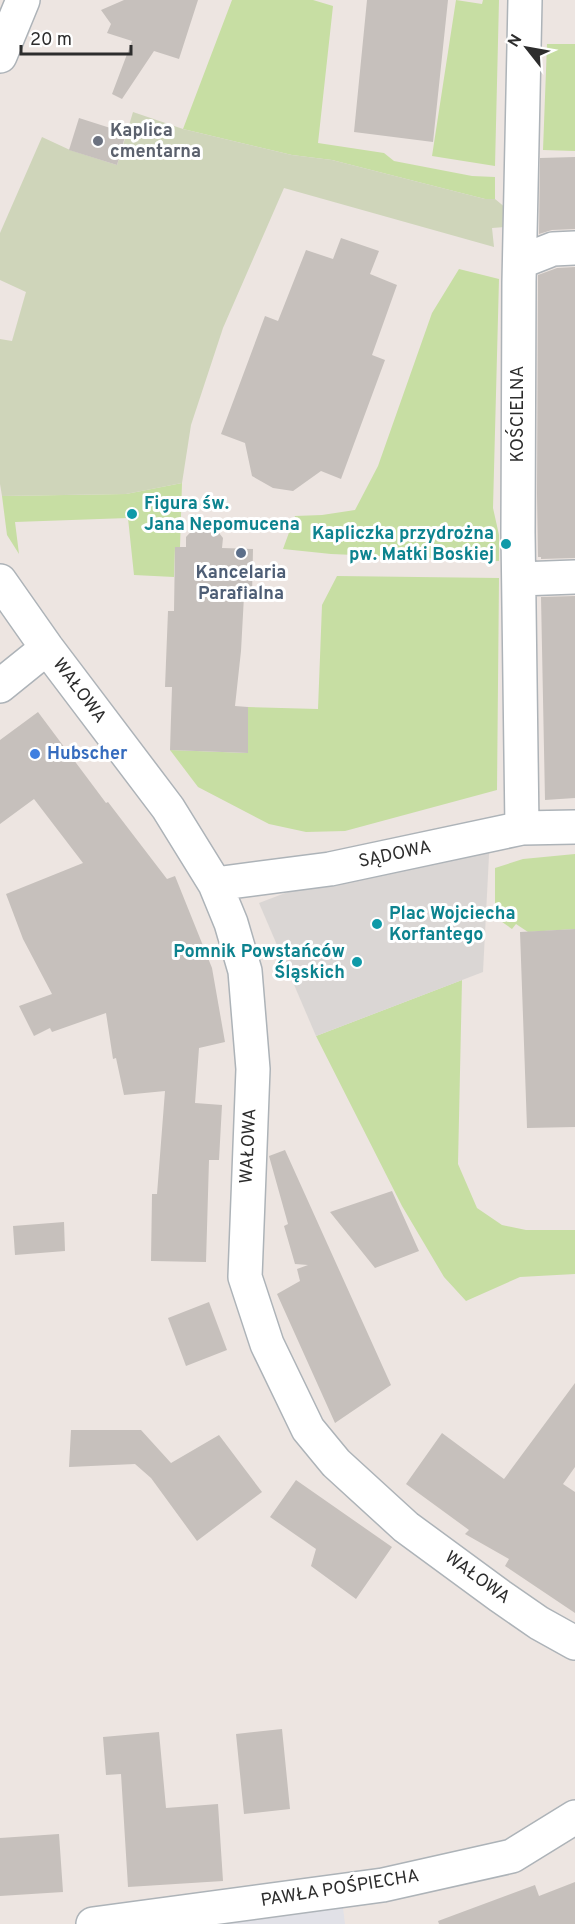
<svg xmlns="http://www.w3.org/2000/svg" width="575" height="1924" viewBox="0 0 575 1924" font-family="Overpass,sans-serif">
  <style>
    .industrial { fill: #e1e1e7 }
    .green { fill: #c7dea3 }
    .cemetery { fill: #cfd5ba }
    .plaza { fill: #dad6d4 }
    .building { fill: #c6c0bc }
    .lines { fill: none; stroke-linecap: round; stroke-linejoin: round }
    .minor-casing { stroke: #adb3b8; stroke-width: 36 }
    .minor { stroke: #fff; stroke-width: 33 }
    .worship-dot { fill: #6b7280; stroke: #fff; stroke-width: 2 }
    .culture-dot { fill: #0f9aa8; stroke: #fff; stroke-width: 2 }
    .service-dot { fill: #5c6f8a; stroke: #fff; stroke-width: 2 }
    .shop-dot { fill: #3f7fe0; stroke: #fff; stroke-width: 2 }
    .labels { text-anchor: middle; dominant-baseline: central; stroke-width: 6; stroke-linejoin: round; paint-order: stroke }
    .worship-label { font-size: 18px; font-weight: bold; fill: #5b616d; stroke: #fff; text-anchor: start }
    .street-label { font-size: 18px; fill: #2d2d2d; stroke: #fff }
    .culture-label { font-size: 18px; font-weight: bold; fill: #0d838f; stroke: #fff; text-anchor: start }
    .service-label { font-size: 18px; font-weight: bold; fill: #4e5e75; stroke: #fff }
    .shop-label { font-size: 18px; font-weight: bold; fill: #366cbe; stroke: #fff; text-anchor: start }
  </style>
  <rect width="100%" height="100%" fill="#ede5e1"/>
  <!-- industrial -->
  <path class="industrial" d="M343 1908 345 1924H202Z"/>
  <!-- green -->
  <path class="green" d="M232 0H313L333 6 318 143 384 153 394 161 472 176 495 177V199H485L332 160 292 155 183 129Z
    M456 0 482 4 483 0H499L495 166 432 156Z
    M547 44H575V151L543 150Z
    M459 269 499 279 493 508 499 535V561L331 554 283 549 295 516 322 515 355 510 378 466 432 313Z
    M182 483 180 547H175L174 577 134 575 128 518 15 522 19 554 7 535 2 496 126 494Z
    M337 576 499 578 497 790 345 831 306 832 269 824 198 787 170 750 247 753 248 707 318 709 322 605Z
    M575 854V929L528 932 516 924 512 929 495 917V868L523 859Z
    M462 980 458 1164 477 1208 502 1225 526 1230H575V1274L520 1277 466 1301 444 1277 402 1206 316 1036Z"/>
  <!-- cemetery -->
  <path class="cemetery" d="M133 112 183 129 292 155 332 160 485 199H495L506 208 505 227 492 228 494 247 284 188 223 328 191 425 182 483 126 494 2 496 0 484V339L12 341 26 292 0 280V233L42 137 70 150 117 165Z"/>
  <!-- plaza -->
  <path class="plaza" d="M490 836 483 972 316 1036 259 903 327 877Z"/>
  <!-- building -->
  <path class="building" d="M124 0H198L179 59 154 51 122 99 112 94 132 41 107 33 111 24 101 10Z
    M367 0H448L433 142 354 132Z
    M79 118 126 133 117 165 69 150Z
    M575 157V229L552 230 539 234 540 158Z
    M341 238 379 251 370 274 397 285 372 355 385 360 341 479 321 471 293 491 273 488 252 476 245 443 221 434 265 316 278 321 306 250 333 259Z
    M575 267V558L541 559V557H538L537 494 538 275 557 268Z
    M198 524H212L223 538 222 548 253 549 252 596H244L241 651 235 706 248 707V753L170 750 172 687H165L168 611H174L175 547H186V537Z
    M575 596V798L545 800 541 597Z
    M38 712 106 803 108 802 167 879 175 876 212 968 225 1042 199 1048 195 1103 222 1105 219 1160H209L206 1262 151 1261 152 1194H157L165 1091 124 1095 116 1058 113 1059 106 1013 52 1032 50 1028 34 1036 19 1006 52 994 23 939 6 894 83 863 34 799 0 824V740Z
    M575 929V1127L527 1128 520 932Z
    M285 1150 391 1385 335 1423 277 1294 300 1281 297 1269 308 1265 295 1264 284 1226 288 1224 269 1156Z
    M392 1191 419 1251 375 1268 330 1212Z
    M64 1222 65 1251 15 1255 13 1226Z
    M209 1302 227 1350 186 1366 168 1318Z
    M575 1383V1467L563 1484 575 1492V1613L505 1566 509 1559 465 1534 469 1530 406 1484 442 1433 504 1479Z
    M71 1430H141L171 1463 219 1435 262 1492 197 1541 151 1478 135 1464 69 1467Z
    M296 1480 392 1547 356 1599 311 1566 316 1549 270 1517Z
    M282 1729 290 1809 244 1814 236 1734Z
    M159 1732 166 1808 218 1804 223 1881 128 1887 121 1774 106 1775 103 1737Z
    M59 1834 63 1892 0 1896V1838Z
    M575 1882V1924H439L438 1921 535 1885 539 1896Z"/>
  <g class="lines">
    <defs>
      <path id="minor" d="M0 56 23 0
        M520 262 553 249 575 248
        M519 579 575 577
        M0 581 47 648 168 808 215 884 231 923 245 971 253 1069 245 1277 267 1344 308 1429 336 1463 406 1527 500 1596 539 1623 575 1643
        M0 686 47 648
        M522 828 518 533 519 282 525 0
        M215 884 330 869 522 828 575 827
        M93 1924 383 1885 512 1856 575 1817"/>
    </defs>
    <!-- minor casing -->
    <use href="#minor" class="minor-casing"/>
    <!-- minor -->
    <use href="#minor" class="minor"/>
  </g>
  <!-- markers -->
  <circle class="worship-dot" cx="98" cy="141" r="6"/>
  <g class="culture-dot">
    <circle cx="132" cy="514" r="6"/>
    <circle cx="506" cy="544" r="6"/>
    <circle cx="377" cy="924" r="6"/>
    <circle cx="357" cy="962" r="6"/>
  </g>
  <circle class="service-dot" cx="241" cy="553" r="6"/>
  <circle class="shop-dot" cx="35" cy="754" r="6"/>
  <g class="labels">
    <!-- worship labels -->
    <g class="worship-label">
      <text x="110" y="131">Kaplica<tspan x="110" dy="21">cmentarna</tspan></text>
    </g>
    <!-- street labels -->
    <g class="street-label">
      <text transform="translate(518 414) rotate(-90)">KOŚCIELNA</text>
      <text transform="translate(79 691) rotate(53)">WAŁOWA</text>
      <text transform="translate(395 855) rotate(-12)">SĄDOWA</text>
      <text transform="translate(249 1146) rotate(-87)">WAŁOWA</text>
      <text transform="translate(477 1578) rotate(36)">WAŁOWA</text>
      <text transform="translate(340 1889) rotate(-9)">PAWŁA POŚPIECHA</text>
    </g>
    <!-- culture labels -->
    <g class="culture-label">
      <text x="144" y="504">Figura św.<tspan x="144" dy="21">Jana Nepomucena</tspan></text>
      <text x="494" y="534" text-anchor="end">Kapliczka przydrożna<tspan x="494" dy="21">pw. Matki Boskiej</tspan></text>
      <text x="389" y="914">Plac Wojciecha<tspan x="389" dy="21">Korfantego</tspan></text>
      <text x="345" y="952" text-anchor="end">Pomnik Powstańców<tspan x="345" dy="21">Śląskich</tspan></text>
    </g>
    <!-- service labels -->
    <g class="service-label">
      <text x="241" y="573">Kancelaria<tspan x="241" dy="21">Parafialna</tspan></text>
    </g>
    <!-- shop labels -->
    <g class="shop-label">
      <text x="47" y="754">Hubscher</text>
    </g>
  </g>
  <!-- north arrow -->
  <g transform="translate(527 48) rotate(301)" stroke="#ffffff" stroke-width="4.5" paint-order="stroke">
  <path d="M0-4.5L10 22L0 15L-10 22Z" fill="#2d2d2d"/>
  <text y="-9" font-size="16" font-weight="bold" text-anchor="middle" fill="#2d2d2d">N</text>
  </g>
  <!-- scale -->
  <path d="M21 45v9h110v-9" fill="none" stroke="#2d2d2d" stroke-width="3"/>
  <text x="30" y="45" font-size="18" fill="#2d2d2d" stroke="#ffffff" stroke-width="4.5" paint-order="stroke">20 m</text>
</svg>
